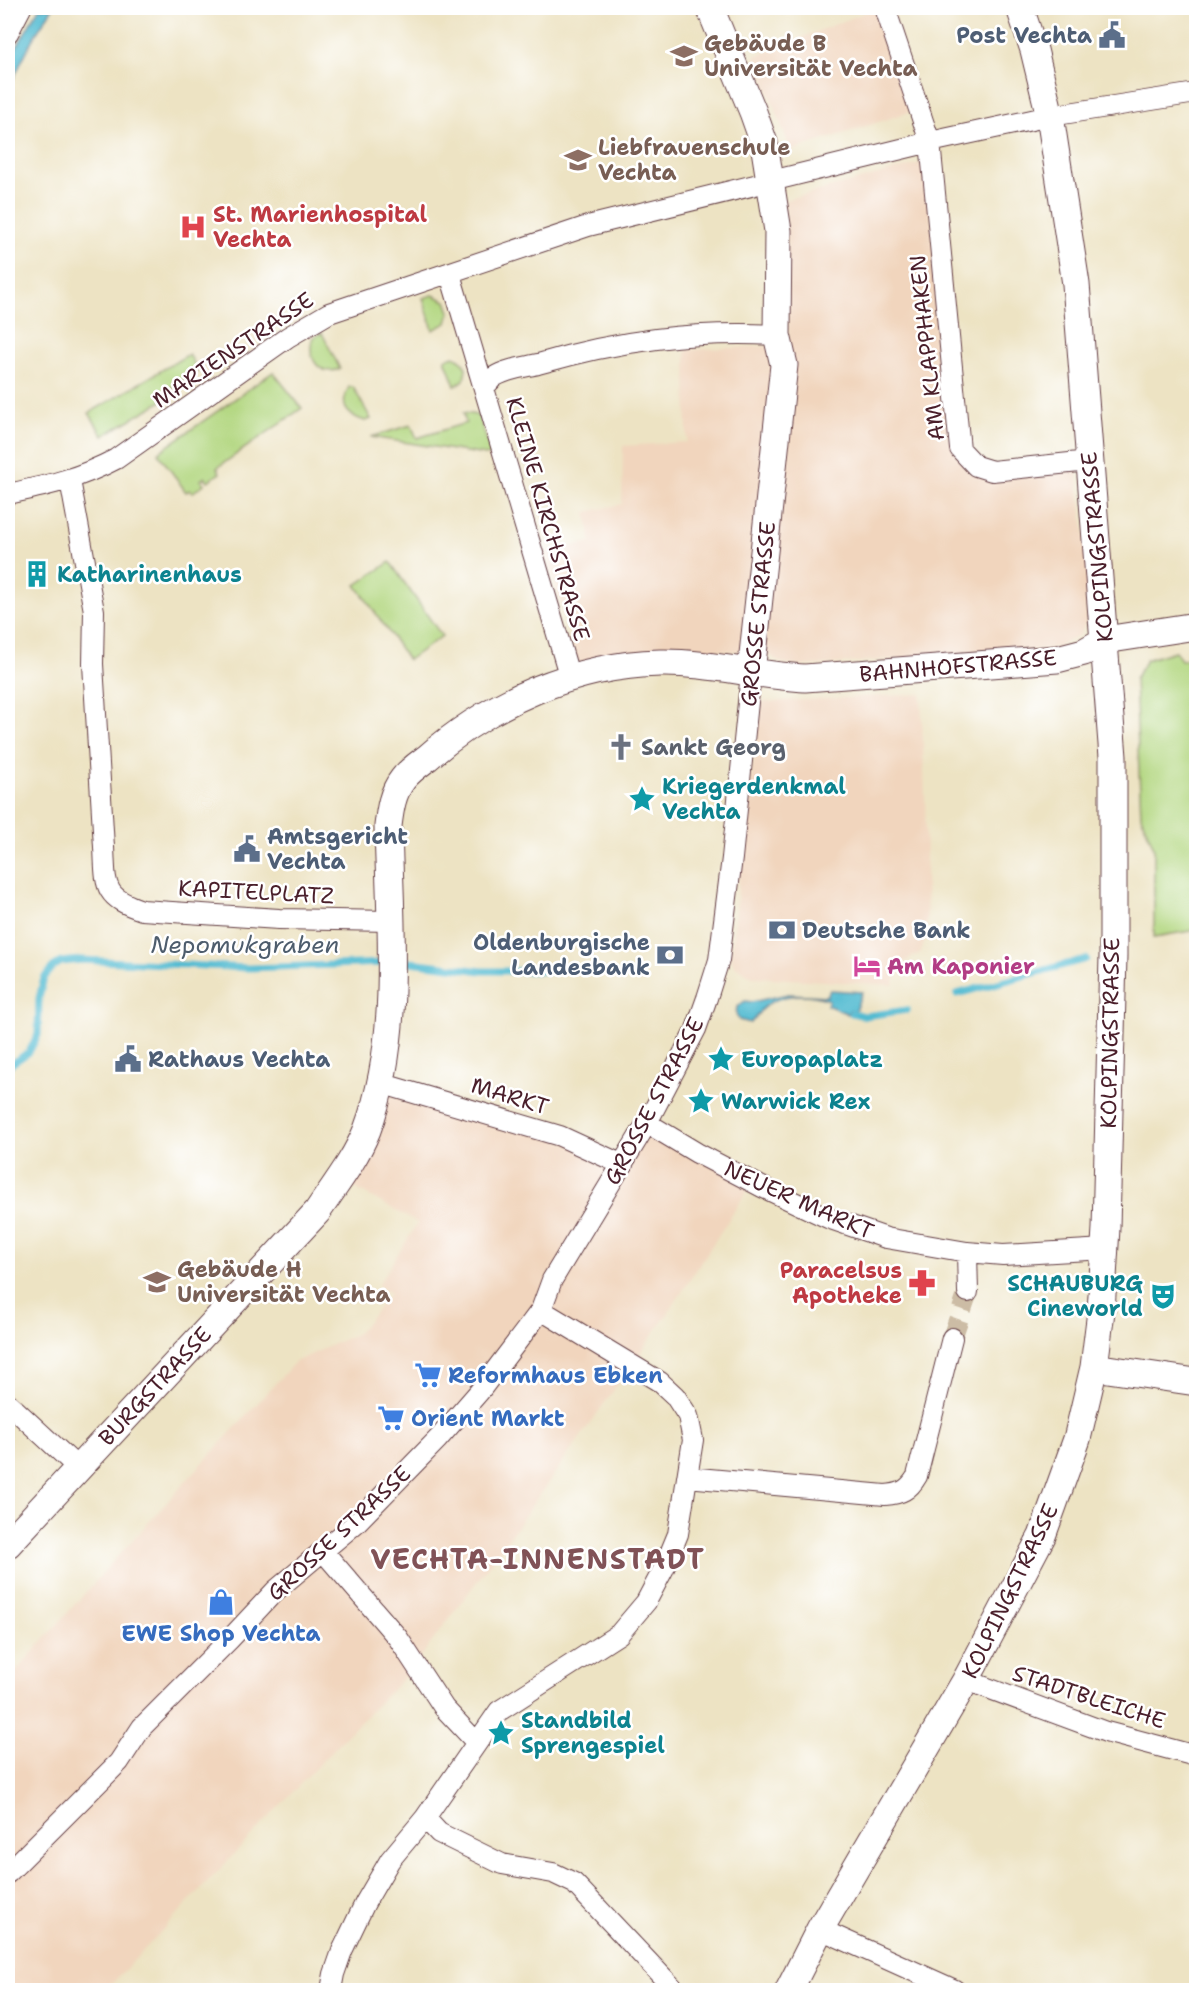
<svg xmlns="http://www.w3.org/2000/svg" width="1204" height="1998" viewBox="0 0 1204 1998" font-family="'Shantell Sans',sans-serif">
  <style>
    .built { fill: #f1d5bd }
    .green { fill: #b3d781; stroke: #7e7b56; stroke-width: 1.5 }
    .water { fill: #53bbd1; stroke: #4e6d7e; stroke-width: 1.5 }
    .lines { fill: none; stroke-linecap: round; stroke-linejoin: round }
    .stream { stroke: #53bbd1; stroke-width: 7 }
    .street-tunnel { stroke: #ccbca5; stroke-width: 20; stroke-dasharray: 20 10; stroke-linecap: butt }
    .street-casing { stroke: #623c42; stroke-width: 22 }
    .secondary-casing { stroke: #623c42; stroke-width: 29 }
    .street { stroke: #fff; stroke-width: 20 }
    .secondary { stroke: #fff; stroke-width: 27 }
    .labels { text-anchor: middle; dominant-baseline: central; stroke-width: 5; stroke-linejoin: round; paint-order: stroke }
    .service-label { font-size: 22px; font-weight: bold; fill: #4e5e75; stroke: #fff; text-anchor: start }
    .education-label { font-size: 22px; font-weight: bold; fill: #785e54; stroke: #fff; text-anchor: start }
    .health-label { font-size: 22px; font-weight: bold; fill: #be3a42; stroke: #fff; text-anchor: start }
    .street-label { font-size: 22px; fill: #4a1f2b; stroke: #fff }
    .culture-label { font-size: 22px; font-weight: bold; fill: #0d838f; stroke: #fff; text-anchor: start }
    .worship-label { font-size: 22px; font-weight: bold; fill: #5b616d; stroke: #fff; text-anchor: start }
    .hotel-label { font-size: 22px; font-weight: bold; fill: #b23c85; stroke: #fff; text-anchor: start }
    .shop-label { font-size: 22px; font-weight: bold; fill: #366cbe; stroke: #fff; text-anchor: start }
    .water-label { font-size: 24px; font-style: italic; fill: #4e5d6d; stroke: #fff }
    .district-label { font-size: 28px; font-weight: bold; letter-spacing: 1.5px; fill: #815257; stroke: #fff }
  </style>
  <rect width="100%" height="100%" fill="#fff"/>
  <filter id="ink" filterUnits="userSpaceOnUse"><feTurbulence type="fractalNoise" baseFrequency=".0167" numOctaves="2"/><feDisplacementMap in="SourceGraphic" scale="12" xChannelSelector="R" yChannelSelector="G"/><feConvolveMatrix kernelMatrix="1 2 1 2 8 2 1 2 1" color-interpolation-filters="sRGB"/></filter>
  <filter id="wash" filterUnits="userSpaceOnUse"><feTurbulence type="fractalNoise" baseFrequency=".008" numOctaves="4" result="noise"/><feDisplacementMap in="SourceGraphic" scale="24" xChannelSelector="R" yChannelSelector="G"/><feGaussianBlur stdDeviation="1.35" result="paint"/><feColorMatrix in="noise" values="0 0 0 0 0 0 0 0 0 0 0 0 0 0 0 0 0 1.4 0 .05"/><feComposite in="paint" operator="in"/></filter>
  <g filter="url(#wash)">
    <rect width="100%" height="100%" fill="#ede3c3"/>
    <!-- built -->
    <path class="built" d="M877 8 912 111 791 151 755 56Z
      M925 162 955 451 980 475 1077 470 1089 574 1086 622 1080 635 1054 648 805 666 781 663 766 653 677 648 615 655 578 664 546 552 591 542 586 512 622 504 623 446 687 442 686 350 789 345 785 200Z
      M921 694 925 797 927 936 920 953 899 965 893 985 755 977 746 973 734 965 731 959 741 860 761 702Z
      M391 1091 557 1139 625 1168 648 1134 751 1185 667 1315 506 1542 411 1670 321 1762 106 1990H8V1680L118 1556 295 1362 358 1333 390 1294 378 1285 418 1223 348 1184Z"/>
    <!-- green -->
    <path class="green" d="M433 295 446 301 450 312 447 323 433 330 423 298Z
      M322 333 340 369C317 377 306 355 313 337Z
      M189 354 198 371 170 388 174 394 103 436 89 413Z
      M454 356 461 360 466 368 464 380 455 386 445 359Z
      M273 372 302 408 217 468 220 473 208 481 205 477 201 480 204 484 192 493 190 490 186 492 158 453Z
      M349 387H353L371 419 365 421C346 415 339 406 349 387Z
      M463 413 477 415 480 420 492 456 371 437 411 425 417 438 466 423Z
      M390 562 442 636 408 660 356 585Z
      M1175 651 1181 660 1195 658 1196 651V930L1154 937V848L1141 816 1135 679 1146 660Z"/>
    <!-- water -->
    <path class="water" d="M39 8H53L32 40 8 90V62Z
      M830 990 862 992 855 1011 850 1010 848 1014 827 1005 829 1000C808 992 780 993 763 1008 758 1012 756 1019 750 1023L739 1020 736 1014 737 1007 745 1001 752 1002 788 994 827 996Z"/>
    <g class="lines">
      <!-- stream -->
      <path class="stream" d="M396 963 411 962 482 971H554
        M957 994 1086 959
        M852 1013 865 1016 907 1010
        M8 1066 29 1052 38 1035 39 998 44 978 53 967 61 962 81 960 249 968 385 963"/>
    </g>
  </g>
  <g filter="url(#ink)">
    <g class="lines">
      <!-- street-tunnel -->
      <path class="street-tunnel" d="M952 1338 968 1292"/>
      <defs>
        <path id="street" d="M885 8 930 142 960 449 976 466 992 471 1089 461
          M8 33 21 8
          M450 274 570 678
          M485 386C488 384 491 379 494 377 506 369 525 367 538 364 620 340 692 331 777 335
          M70 480 94 611 93 664 104 847C106 885 102 897 142 910L279 919 390 921
          M8 494C49 485 78 479 116 459L288 337 329 313 588 226 930 142 1050 116 1196 93
          M380 1083 560 1136 623 1165
          M647 1123 697 1153 762 1187 828 1218 886 1238 967 1252 1003 1255 1105 1249
          M967 1252 968 1292
          M8 1403 78 1468
          M687 1477 885 1495C901 1494 909 1490 917 1476L952 1338
          M323 1551 398 1638 444 1708 476 1742
          M966 1680 1106 1732 1196 1756
          M425 1818 439 1833 502 1864 553 1873 574 1883 675 1990
          M8 1873 119 1762 142 1727 230 1639 275 1591 356 1523 438 1439 479 1392 541 1310 552 1280 647 1123 696 1029 707 998 719 960 732 858 751 673
          M820 1929 955 1990
          M331 1990 334 1974 342 1951 365 1903 390 1860 425 1818 499 1711 619 1634 646 1602 664 1568 678 1534 693 1440 688 1416 675 1396 660 1382 541 1310"/>
        <path id="secondary" d="M710 8 753 112 764 143 778 231 777 335 784 365 751 673
          M1094 1367 1196 1382
          M8 1544 317 1212C335 1185 355 1160 367 1130 402 1037 390 923 388 826 390 810 392 793 403 779 409 771 419 764 427 758 490 702 575 665 660 663 708 662 757 676 805 678L1057 659 1084 652 1105 640 1196 626
          M789 1990 820 1929 966 1680 1042 1536 1077 1439 1094 1367 1101 1311 1106 1228 1113 956V757L1076 284 1050 116 1034 50 1020 8"/>
      </defs>
      <!-- street casing -->
      <use href="#street" class="street-casing"/>
      <!-- secondary casing -->
      <use href="#secondary" class="secondary-casing"/>
      <!-- street -->
      <use href="#street" class="street"/>
      <!-- secondary -->
      <use href="#secondary" class="secondary"/>
    </g>
  </g>
  <!-- icons -->
  <defs>
    <symbol id="civic-bare" viewBox="-9 -9 18 18"><path d="M-.6-6.5H3V-4.5H.6V-3L4-1V1h2V6H-6V1h2V-1L-.6-3ZM-1.2 2.5V6h2.4V2.5Z" fill="#5c6f8a" stroke="#fff" stroke-width="2.5" paint-order="stroke"/></symbol>
    <symbol id="university-bare" viewBox="-9 -9 18 18"><path d="M0-5L7-2L0 1L-7-2ZM-4 1L0 2.5L4 1V4Q0 6-4 4Z" fill="#8d6e63" stroke="#fff" stroke-width="2.5" paint-order="stroke"/></symbol>
    <symbol id="school-bare" viewBox="-9 -9 18 18"><path d="M0-5L7-2L0 1L-7-2ZM-4 1L0 2.5L4 1V4Q0 6-4 4Z" fill="#8d6e63" stroke="#fff" stroke-width="2.5" paint-order="stroke"/></symbol>
    <symbol id="hospital-bare" viewBox="-9 -9 18 18"><path d="M-5-5h3v3.5h4V-5h3V5h-3V1.5h-4V5h-3Z" fill="#e0444e" stroke="#fff" stroke-width="2.5" paint-order="stroke"/></symbol>
    <symbol id="building-bare" viewBox="-9 -9 18 18"><path d="M-4-6H4V6H1V3H-1V6H-4ZM-2.5-4.3h1.7v1.8h-1.7ZM.8-4.3h1.7v1.8H.8ZM-2.5-1h1.7V.8h-1.7ZM.8-1h1.7V.8H.8Z" fill="#0f9aa8" stroke="#fff" stroke-width="2.5" paint-order="stroke"/></symbol>
    <symbol id="church-bare" viewBox="-9 -9 18 18"><path d="M-1.2-6h2.4v3.5h3.3v2.4h-3.3V6h-2.4V-.1h-3.3v-2.4h3.3Z" fill="#6b7280" stroke="#fff" stroke-width="2.5" paint-order="stroke"/></symbol>
    <symbol id="sight-bare" viewBox="-9 -9 18 18"><path d="M0-6L1.8-2.2L6-1.7L2.9 1.2L3.7 5.4L0 3.3L-3.7 5.4L-2.9 1.2L-6-1.7L-1.8-2.2Z" fill="#0f9aa8" stroke="#fff" stroke-width="2.5" paint-order="stroke"/></symbol>
    <symbol id="bank-bare" viewBox="-9 -9 18 18"><path d="M-6-4H6V4H-6ZM0-2.3a2.3 2.3 0 1 0 0 4.6a2.3 2.3 0 1 0 0-4.6Z" fill="#5c6f8a" stroke="#fff" stroke-width="2.5" paint-order="stroke"/></symbol>
    <symbol id="hotel-bare" viewBox="-9 -9 18 18"><path d="M-6-4.5h1.5V1H6V5H4.5V3h-9V5H-6ZM-4 0a1.8 1.8 0 1 1 3.6 0ZM.5 0V-2.5h3Q6-2.5 6 0Z" fill="#d1479c" stroke="#fff" stroke-width="2.5" paint-order="stroke"/></symbol>
    <symbol id="pharmacy-bare" viewBox="-9 -9 18 18"><path d="M-2-6h4v4h4v4h-4v4h-4v-4h-4v-4h4Z" fill="#e0444e" stroke="#fff" stroke-width="2.5" paint-order="stroke"/></symbol>
    <symbol id="theatre-bare" viewBox="-9 -9 18 18"><path d="M-5-5.5Q0-4 5-5.5V0Q5 5 0 6Q-5 5-5 0ZM-3.3-2.5H-1v1.5H-3.3ZM1-2.5H3.3v1.5H1ZM-2.8 1Q0 5.5 2.8 1Z" fill="#0f9aa8" stroke="#fff" stroke-width="2.5" paint-order="stroke"/></symbol>
    <symbol id="supermarket-bare" viewBox="-9 -9 18 18"><path d="M-6-5.5h2.5l.6 2H6L4.5 2H-2.5L-4.4-4H-6ZM-1.5 3.2a1.3 1.3 0 1 0 .1 0ZM3 3.2a1.3 1.3 0 1 0 .1 0Z" fill="#3f7fe0" stroke="#fff" stroke-width="2.5" paint-order="stroke"/></symbol>
    <symbol id="shop-bare" viewBox="-9 -9 18 18"><path d="M-5-2.5h2.3a2.7 3.5 0 0 1 5.4 0H5L5.5 6h-11ZM-1.5-2.5h3a1.5 2.3 0 0 0-3 0Z" fill="#3f7fe0" stroke="#fff" stroke-width="2.5" paint-order="stroke"/></symbol>
  </defs>
  <g fill-rule="evenodd">
    <use href="#civic-bare" x="1093" y="16" width="38" height="38"/>
    <use href="#university-bare" x="665" y="37" width="38" height="38"/>
    <use href="#school-bare" x="559" y="141" width="38" height="38"/>
    <use href="#hospital-bare" x="174" y="208" width="38" height="38"/>
    <use href="#building-bare" x="18" y="555" width="38" height="38"/>
    <use href="#church-bare" x="602" y="728" width="38" height="38"/>
    <use href="#sight-bare" x="623" y="780" width="38" height="38"/>
    <use href="#civic-bare" x="228" y="830" width="38" height="38"/>
    <use href="#bank-bare" x="763" y="911" width="38" height="38"/>
    <use href="#bank-bare" x="651" y="936" width="38" height="38"/>
    <use href="#hotel-bare" x="848" y="947" width="38" height="38"/>
    <use href="#civic-bare" x="109" y="1040" width="38" height="38"/>
    <use href="#sight-bare" x="702" y="1040" width="38" height="38"/>
    <use href="#sight-bare" x="682" y="1082" width="38" height="38"/>
    <use href="#university-bare" x="138" y="1263" width="38" height="38"/>
    <use href="#pharmacy-bare" x="903" y="1264" width="38" height="38"/>
    <use href="#theatre-bare" x="1144" y="1277" width="38" height="38"/>
    <use href="#supermarket-bare" x="409" y="1356" width="38" height="38"/>
    <use href="#supermarket-bare" x="372" y="1399" width="38" height="38"/>
    <use href="#shop-bare" x="202" y="1583" width="38" height="38"/>
    <use href="#sight-bare" x="482" y="1714" width="38" height="38"/>
  </g>
  <g class="labels">
    <!-- service labels -->
    <g class="service-label">
      <text x="1092" y="35" text-anchor="end">Post Vechta</text>
      <text x="267" y="836">Amtsgericht<tspan x="267" dy="25">Vechta</tspan></text>
      <text x="802" y="930">Deutsche Bank</text>
      <text x="650" y="942" text-anchor="end">Oldenburgische<tspan x="650" dy="25">Landesbank</tspan></text>
      <text x="148" y="1059">Rathaus Vechta</text>
    </g>
    <!-- education labels -->
    <g class="education-label">
      <text x="704" y="43">Gebäude B<tspan x="704" dy="25">Universität Vechta</tspan></text>
      <text x="598" y="147">Liebfrauenschule<tspan x="598" dy="25">Vechta</tspan></text>
      <text x="177" y="1269">Gebäude H<tspan x="177" dy="25">Universität Vechta</tspan></text>
    </g>
    <!-- health labels -->
    <g class="health-label">
      <text x="213" y="214">St. Marienhospital<tspan x="213" dy="25">Vechta</tspan></text>
      <text x="902" y="1270" text-anchor="end">Paracelsus<tspan x="902" dy="25">Apotheke</tspan></text>
    </g>
    <!-- street labels -->
    <g class="street-label">
      <text transform="translate(927 348) rotate(-96)">AM KLAPPHAKEN</text>
      <text transform="translate(233 350) rotate(-34)">MARIENSTRASSE</text>
      <text transform="translate(548 519) rotate(74)">KLEINE KIRCHSTRASSE</text>
      <text transform="translate(1097 547) rotate(-95)">KOLPINGSTRASSE</text>
      <text transform="translate(758 614) rotate(-84)">GROSSE STRASSE</text>
      <text transform="translate(958 666) rotate(-5)">BAHNHOFSTRASSE</text>
      <text transform="translate(256 892) rotate(3)">KAPITELPLATZ</text>
      <text transform="translate(1110 1033) rotate(-89)">KOLPINGSTRASSE</text>
      <text transform="translate(510 1096) rotate(17)">MARKT</text>
      <text transform="translate(654 1101) rotate(-62)">GROSSE STRASSE</text>
      <text transform="translate(799 1200) rotate(24)">NEUER MARKT</text>
      <text transform="translate(155 1386) rotate(-47)">BURGSTRASSE</text>
      <text transform="translate(339 1533) rotate(-43)">GROSSE STRASSE</text>
      <text transform="translate(1010 1591) rotate(-64)">KOLPINGSTRASSE</text>
      <text transform="translate(1089 1697) rotate(18)">STADTBLEICHE</text>
    </g>
    <!-- culture labels -->
    <g class="culture-label">
      <text x="57" y="574">Katharinenhaus</text>
      <text x="662" y="786">Kriegerdenkmal<tspan x="662" dy="25">Vechta</tspan></text>
      <text x="741" y="1059">Europaplatz</text>
      <text x="721" y="1101">Warwick Rex</text>
      <text x="1143" y="1283" text-anchor="end">SCHAUBURG<tspan x="1143" dy="25">Cineworld</tspan></text>
      <text x="521" y="1720">Standbild<tspan x="521" dy="25">Sprengespiel</tspan></text>
    </g>
    <!-- worship labels -->
    <g class="worship-label">
      <text x="641" y="747">Sankt Georg</text>
    </g>
    <!-- hotel labels -->
    <g class="hotel-label">
      <text x="887" y="966">Am Kaponier</text>
    </g>
    <!-- shop labels -->
    <g class="shop-label">
      <text x="448" y="1375">Reformhaus Ebken</text>
      <text x="411" y="1418">Orient Markt</text>
      <text x="221" y="1633" text-anchor="middle">EWE Shop Vechta</text>
    </g>
    <!-- water labels -->
    <g class="water-label">
      <text x="245" y="945">Nepomukgraben</text>
    </g>
    <!-- district labels -->
    <g class="district-label">
      <text x="538" y="1559">VECHTA-INNENSTADT</text>
    </g>
  </g>
  <!-- margin -->
  <rect width="1204" height="1998" fill="none" stroke="#fff" stroke-width="30"/>
</svg>
